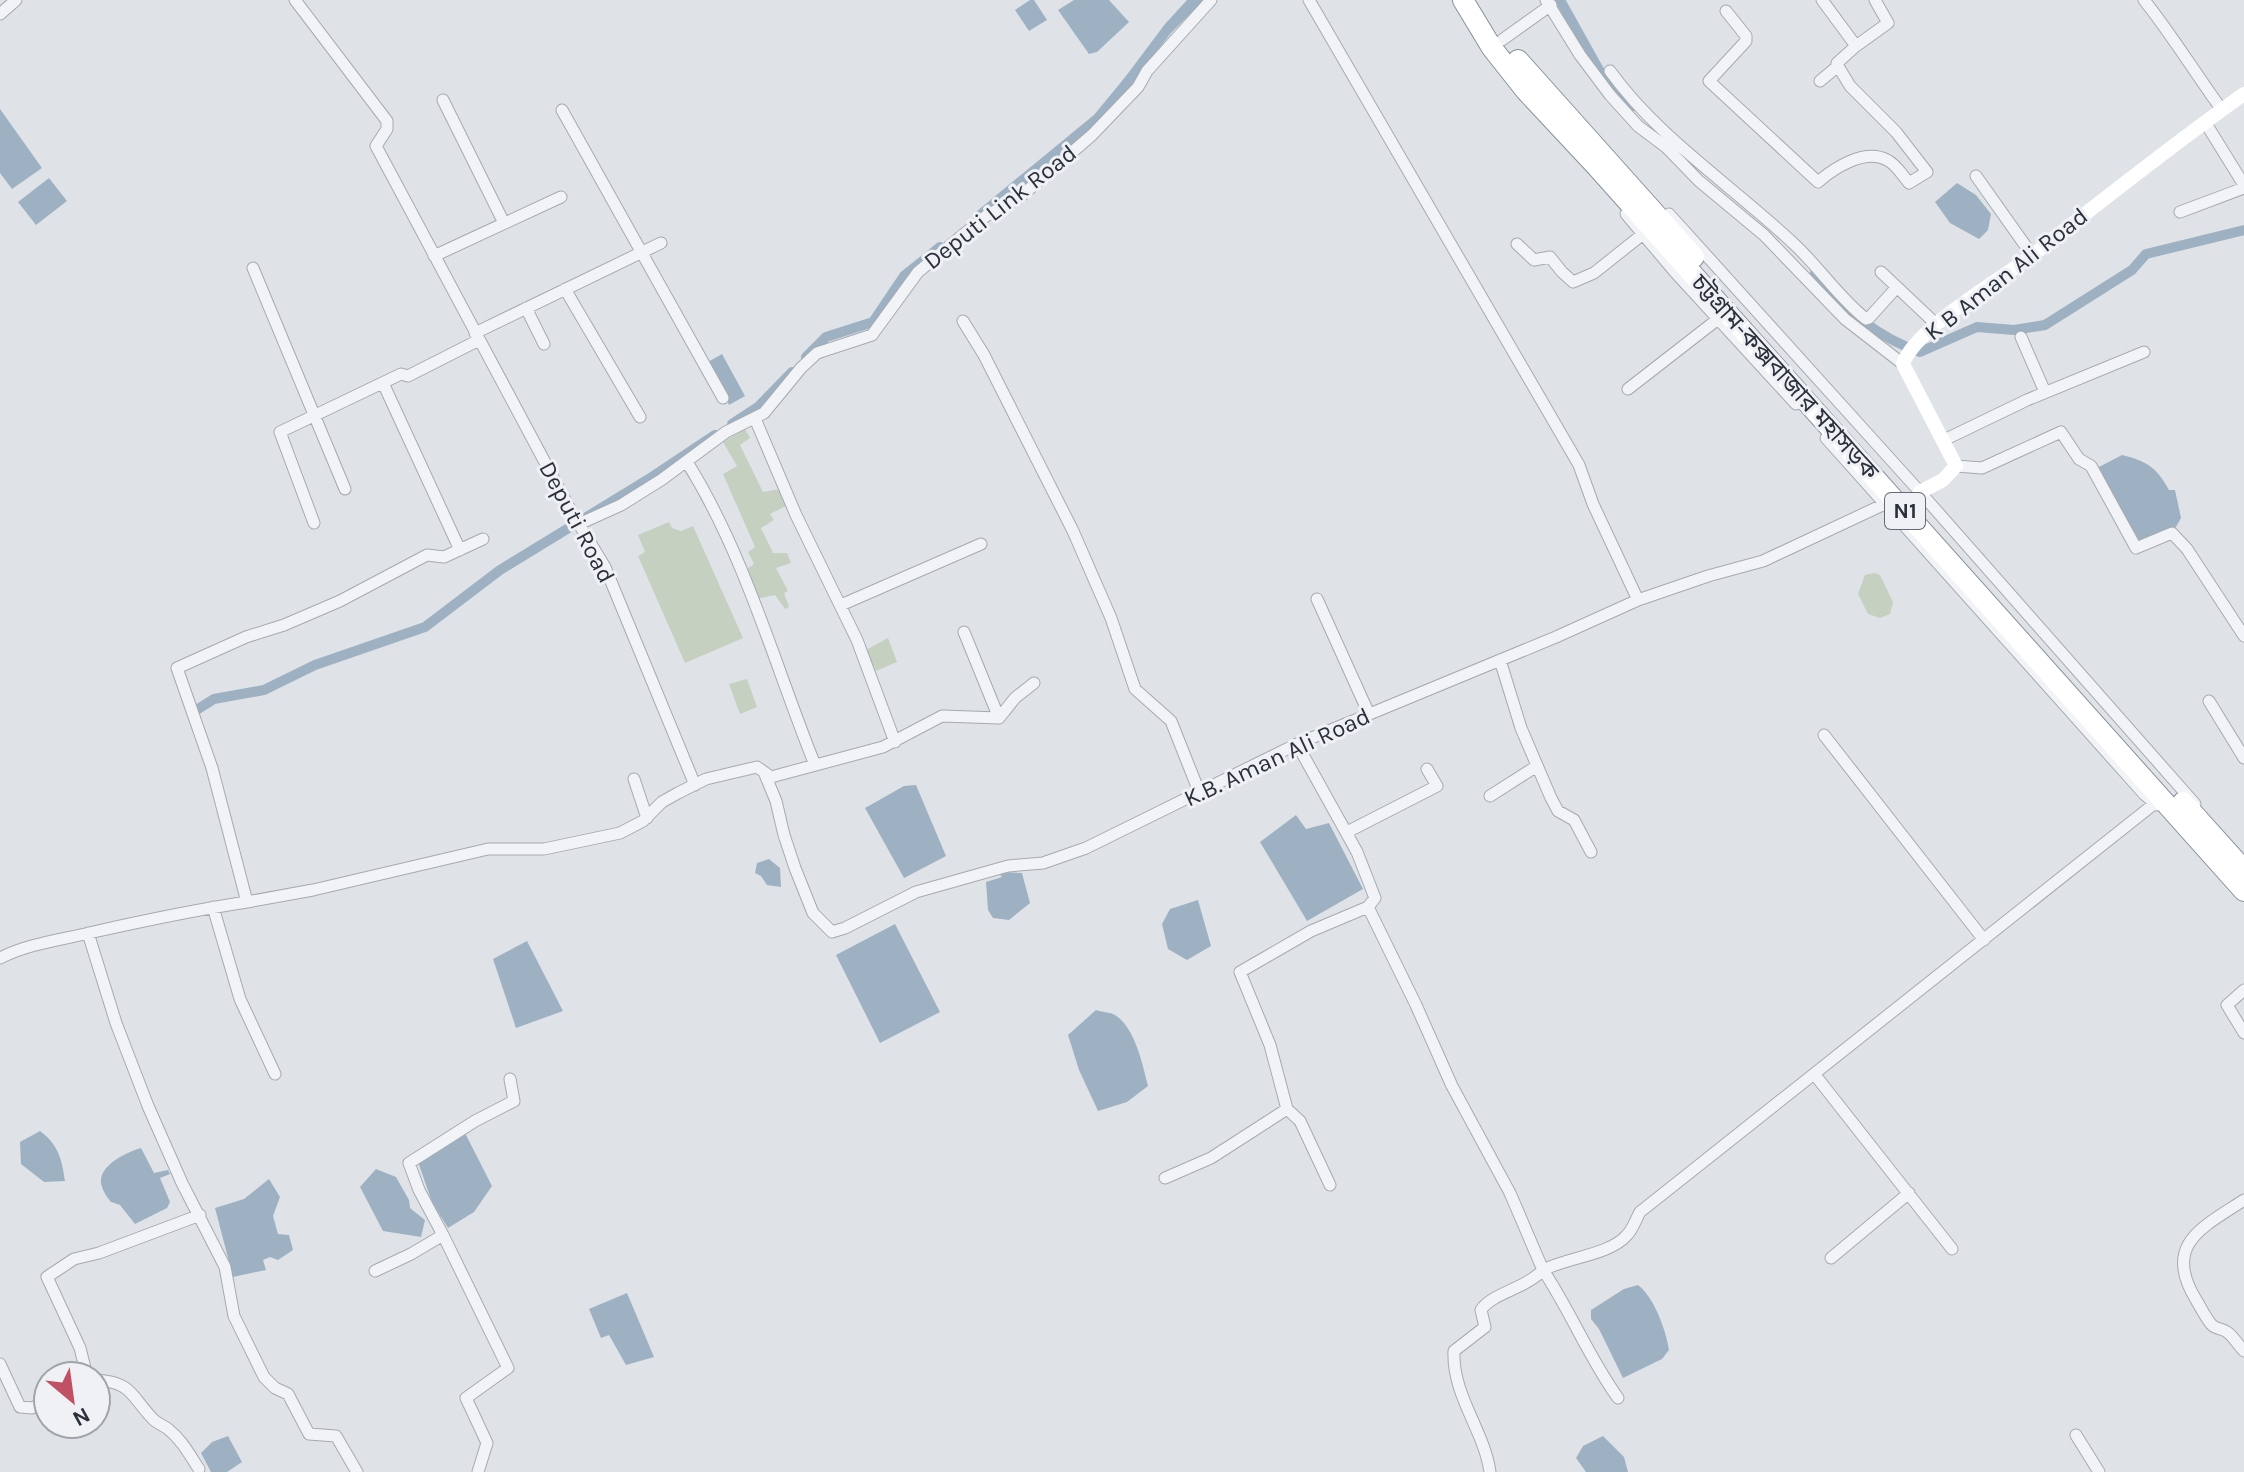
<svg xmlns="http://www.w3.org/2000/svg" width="2244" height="1472" viewBox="0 0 2244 1472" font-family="Karla,'Noto Sans Bengali',sans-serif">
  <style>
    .green { fill: #c5d0c1 }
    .water { fill: #9eb1c3 }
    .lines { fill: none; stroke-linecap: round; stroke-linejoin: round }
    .canal { stroke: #9eb1c3; stroke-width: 10 }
    .street-casing { stroke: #a5aab0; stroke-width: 13 }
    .highway-casing { stroke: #88919c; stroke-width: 22 }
    .street { stroke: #f2f3f6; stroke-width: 11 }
    .secondary { stroke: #fff; stroke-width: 14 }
    .highway { stroke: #fff; stroke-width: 20 }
    .labels { text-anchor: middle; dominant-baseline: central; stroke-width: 6; stroke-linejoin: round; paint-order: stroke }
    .shield { fill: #eff1f5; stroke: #656b74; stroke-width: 2 }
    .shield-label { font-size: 22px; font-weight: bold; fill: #2a313c }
    .street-label { font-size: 24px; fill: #2a313c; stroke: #eff1f5 }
  </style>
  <rect width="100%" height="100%" fill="#dfe3e7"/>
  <!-- green -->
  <path class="green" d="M745 429 750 438 740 445 763 492 780 489 786 506 770 514 774 520 761 528 773 553H787L791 563 776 568 788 591 784 593 789 607 785 609 775 595 756 599 744 571 754 564 748 552 755 547 723 474 737 466 723 442Z
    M669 522 672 528 681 531 693 526 743 638 685 663 638 556 645 552 638 535Z
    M1874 573 1880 575 1893 602 1890 614 1880 618 1868 614 1858 594 1865 575Z
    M888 638 897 662 876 671 866 650Z
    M747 679 757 707 740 714 729 684Z"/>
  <!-- water -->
  <path class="water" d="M1030 0H1034L1047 20 1029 31 1015 10Z
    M1074 0H1109L1129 22 1097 52 1089 54 1058 10Z
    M1187 0H1204L1171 33 1128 88H1123L1120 84 1165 24Z
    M0 109 42 168 12 189 0 173Z
    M49 178 67 201 36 225 18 202Z
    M1957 183 1976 195 1991 214 1988 230 1979 239 1950 223 1935 202Z
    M722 354 745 396 729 405 708 362Z
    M2122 455C2147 461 2157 468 2169 490H2175L2181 518 2173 532 2138 545 2097 468Z
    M916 785 946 856 904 878 865 808 904 786Z
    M1296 815 1306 829 1329 823 1363 889 1307 921 1260 842Z
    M769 859 780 868 781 887 767 885 761 876 755 873 757 863Z
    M998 872 1022 873 1030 903 1009 920 993 918 988 910 986 882 1002 877Z
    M1198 900 1211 946 1187 960 1168 949 1162 924 1170 909Z
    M895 924 940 1012 880 1043 836 955Z
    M527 941 563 1011 516 1028 493 959Z
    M1096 1010C1102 1012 1110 1012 1115 1015 1135 1027 1143 1066 1148 1086L1127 1102 1098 1111 1079 1070 1068 1035Z
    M40 1131C58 1144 62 1159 65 1181L44 1182 21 1164 20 1142Z
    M465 1133 492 1186 474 1212 448 1228 432 1202 418 1162Z
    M141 1148 154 1173 168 1170 170 1174 160 1178 170 1202 167 1208 135 1224 120 1205 111 1202C107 1197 102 1190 101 1183 99 1165 127 1152 141 1148Z
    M376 1169 396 1177 409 1200 410 1208 425 1220 421 1237 383 1231 360 1187Z
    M269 1179 280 1197 273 1216 278 1234 289 1235 293 1250 278 1260 270 1257 263 1260 266 1270 233 1277 215 1208 244 1199Z
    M1638 1285C1654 1297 1666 1330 1669 1350L1662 1359 1623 1378 1599 1329 1591 1319V1310L1624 1289Z
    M627 1293 654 1357 626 1365 609 1335 601 1338 589 1309Z
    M228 1436 242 1462 227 1472H211L201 1453 212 1442Z
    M1603 1436 1624 1457 1628 1472H1586L1576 1458 1583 1446Z"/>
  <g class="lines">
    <!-- canal -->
    <path class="canal" d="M1560 0 1604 79 1633 106
      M980 215 1098 118 1131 78
      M1815 273C1843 309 1877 337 1920 352L1977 327 2014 330 2045 325 2132 270 2146 254 2244 230
      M806 357 826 337 873 322 904 276 940 247
      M732 424 758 407 792 372
      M198 709 214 699 264 690 315 665 425 627 500 570 652 477 715 435"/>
    <defs>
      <path id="street" d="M295 0 387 121V129L376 146 571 511 605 567 695 785
        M1309 0 1579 465 1593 504 1638 600
        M1546 0 1580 55 1610 95 1638 126 1666 147 1699 181 1764 235 1845 319 1903 364
        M2144 0C2172 35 2195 73 2222 110
        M1726 11 1746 36V41L1709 81 1818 182C1834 168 1865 148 1887 160 1896 164 1903 176 1909 183L1927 172 1896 132 1850 86 1838 66
        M0 14 16 0
        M1502 40 1551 5
        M1856 46 1888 23 1875 0
        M1610 71C1659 139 1733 186 1794 244 1819 267 1839 298 1866 319L1869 318 1897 287
        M1820 81 1838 66 1837 63 1856 46 1822 0
        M443 100 504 223
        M562 110 723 398
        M2205 122 2244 185
        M1976 176 2032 255
        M2180 212 2244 188
        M1626 214 1675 272 1796 404
        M1669 214 1920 492 2195 804
        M1517 244 1534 260 1550 257 1562 272 1573 282 1594 273 1643 234
        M434 256 561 197
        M253 268 345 489
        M1881 272 1937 325
        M565 289 640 417
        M526 308 544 344
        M963 321 984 355 1073 531 1111 618 1135 689 1171 721 1200 794
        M475 333 661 243
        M2021 337 2045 392
        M383 383 460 550
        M1628 389 1718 319
        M756 421 796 515 857 640 895 742
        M1826 438 2144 794 2157 805
        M1944 440 2027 400 2144 352
        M687 462C745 555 774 663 815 765
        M1956 466 1982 468 2061 432 2079 459 2091 466 2136 548 2172 533 2187 549 2244 636
        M314 523 280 432 401 374 408 376 479 340
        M579 524 621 505 661 480 726 432 764 413 801 368 817 353 872 335 918 272 986 216 1020 197 1092 135 1138 87 1147 71 1211 0
        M1317 599 1369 714
        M841 605 981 544
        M1500 660 1521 728 1551 798 1558 811 1574 820 1591 852
        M2209 701 2244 758
        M999 718 1015 698 1034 683
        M1824 735 1984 940
        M1297 744 1357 852 1375 898 1368 907 1416 1005 1452 1086 1510 1193 1543 1270C1525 1289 1492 1293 1481 1310L1485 1327 1454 1351C1452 1395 1484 1430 1490 1472
        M764 772 776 801 784 835 795 868 813 913 832 932 845 928 916 892 1008 866 1043 863 1086 848 1297 744 1556 637 1638 600 1708 576 1763 561 1889 502
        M634 779 647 818
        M1490 796 1537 766
        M1347 832 1437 786 1427 769
        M247 902 313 890 488 849H544L620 833 643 821 662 802 678 793 706 779 757 767 771 777 883 747 942 716 999 718 964 632
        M213 907 240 999 275 1074
        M88 933 116 1023 148 1106 182 1183 225 1267 234 1316 264 1377 275 1388 288 1394 309 1434 336 1436 357 1472
        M0 958C28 944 59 940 89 933 142 921 194 910 247 902L212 768 177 668 246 637 284 625 340 601 427 555 444 557 483 539
        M2244 990 2227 1005 2244 1033
        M1815 1075 1952 1249
        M1287 1109 1300 1121 1330 1185
        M1165 1178 1211 1158 1287 1109 1270 1045 1240 972 1311 931 1368 907
        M2244 1200C2203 1227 2163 1244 2195 1298 2200 1306 2205 1317 2211 1324 2216 1330 2222 1328 2227 1332 2234 1337 2238 1345 2244 1351
        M443 1235 508 1368 466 1398 487 1443 478 1472
        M1831 1258 1909 1193
        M375 1271 411 1254 443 1235 419 1190 409 1163 475 1121 514 1101 510 1079
        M0 1364 20 1407 32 1408 48 1401
        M87 1376 80 1348 47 1277 74 1259 99 1253 200 1215
        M96 1380C132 1382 131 1396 152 1418 156 1423 163 1425 168 1429 182 1440 189 1454 199 1469
        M1618 1398C1589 1358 1571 1312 1543 1270 1568 1257 1610 1255 1627 1235 1633 1229 1636 1219 1640 1212L2154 804
        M2076 1435 2099 1472"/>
      <path id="highway" d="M1463 0 1492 48 1526 91 1596 166 2244 891
        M1518 60 1694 257
        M2183 802 2244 870"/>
    </defs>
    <!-- street casing -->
    <use href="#street" class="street-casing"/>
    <!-- highway casing -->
    <use href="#highway" class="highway-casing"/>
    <!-- street -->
    <use href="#street" class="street"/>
    <!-- secondary -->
    <path class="secondary" d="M1920 492 1943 480 1956 466 1903 364C1915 328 2002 279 2034 254 2103 200 2172 145 2244 94"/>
    <!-- highway -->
    <use href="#highway" class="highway"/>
  </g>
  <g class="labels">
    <!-- shield labels -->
    <rect class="shield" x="1885" y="493" width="40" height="36" rx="6"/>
    <g class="shield-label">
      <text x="1905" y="511">N1</text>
    </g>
    <!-- street labels -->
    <g class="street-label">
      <text transform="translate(1000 207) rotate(-38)">Deputi Link Road</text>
      <text transform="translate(2006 274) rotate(-38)">K B Aman Ali Road</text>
      <text transform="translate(1785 377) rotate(48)">চট্টগ্রাম-কক্সবাজার মহাসড়ক</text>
      <text transform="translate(577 522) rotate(62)">Deputi Road</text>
      <text transform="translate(1277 757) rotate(-25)">K.B. Aman Ali Road</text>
    </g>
  </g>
  <!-- north arrow -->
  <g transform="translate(72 1400) rotate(151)"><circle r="38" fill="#eff1f5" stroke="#a0a4ab" stroke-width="2"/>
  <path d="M0-6L14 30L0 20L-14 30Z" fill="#c05164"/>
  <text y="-12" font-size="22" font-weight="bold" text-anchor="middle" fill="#2a313c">N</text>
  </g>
</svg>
